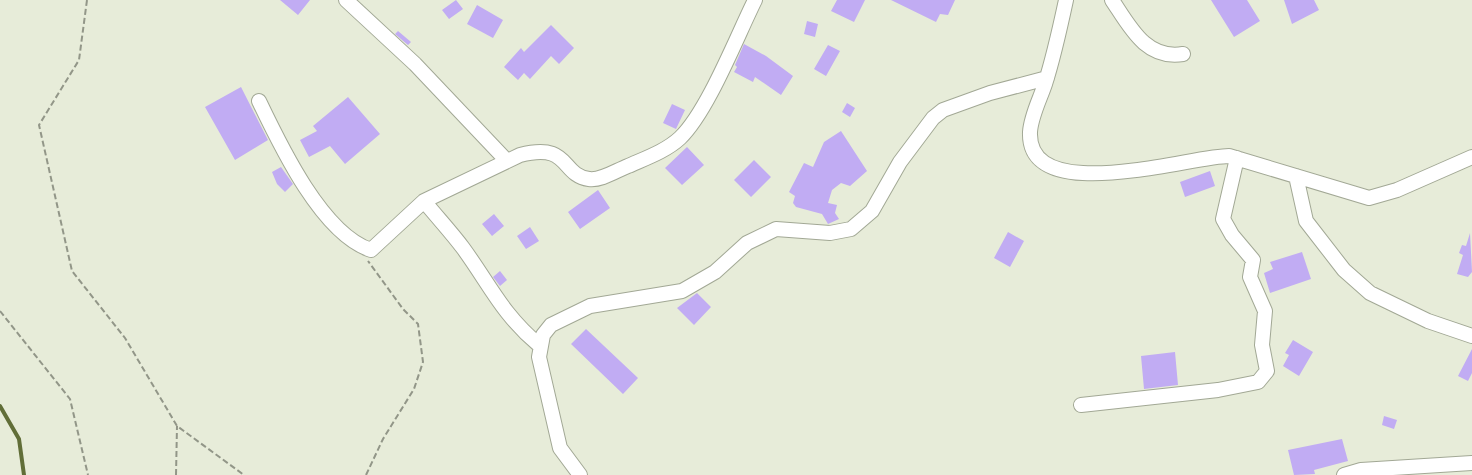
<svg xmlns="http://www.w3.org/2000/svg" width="1472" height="475" viewBox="0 0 1472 475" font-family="Overpass,sans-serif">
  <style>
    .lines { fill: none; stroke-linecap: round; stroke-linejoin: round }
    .stream { stroke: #616e38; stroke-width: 4 }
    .building { fill: #c1acf3 }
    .minor-casing { stroke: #a2a895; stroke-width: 16 }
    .path { stroke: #929688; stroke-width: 2; stroke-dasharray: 6 3; stroke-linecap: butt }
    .minor { stroke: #fff; stroke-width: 14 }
  </style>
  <rect width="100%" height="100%" fill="#e7ecd9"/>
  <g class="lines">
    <!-- stream -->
    <path class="stream" d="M0 406 19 439 24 475"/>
  </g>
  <!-- building -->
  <path class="building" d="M280 0H310L298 15Z
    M456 0 463 9 449 19 442 10Z
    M837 0H865L854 22 831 11Z
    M891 0H955L948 15 940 14 936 22Z
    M1211 0H1247L1260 21 1234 37Z
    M1284 0H1314L1319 10 1292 24Z
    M477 5 503 20 493 38 467 24Z
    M807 21 818 24 815 37 804 34Z
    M551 25 574 48 559 64 551 56 530 79 524 73 518 80 504 67 521 48 524 52Z
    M398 31 411 42 408 45 395 34Z
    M744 44 766 56 793 76 781 95 755 77 753 82 734 72 737 67 735 65Z
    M828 45 840 51 826 76 814 69Z
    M241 87 268 140 235 160 205 107Z
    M348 97 380 134 345 164 330 146 309 157 300 140 317 131 313 126Z
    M847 103 855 108 850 117 842 112Z
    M672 104 685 110 676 129 663 123Z
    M841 131 867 171 850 186 841 183 832 190 828 203 837 205 835 213 839 219 828 224 822 214 796 207 793 203 795 196 789 192 804 163 813 167 824 142Z
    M687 147 704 165 682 185 665 168Z
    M754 160 771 177 751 197 734 180Z
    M281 167 293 184 285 192 277 184 272 172Z
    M1210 171 1215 186 1185 197 1180 182Z
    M598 190 610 208 580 229 568 212Z
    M494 214 504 226 492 236 482 224Z
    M530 227 539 241 526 249 517 236Z
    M1008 232 1024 241 1010 267 994 258Z
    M1470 233 1472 272 1468 277 1457 274 1463 255 1459 253 1462 245 1466 246Z
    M1302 252 1311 279 1270 293 1264 273 1273 269 1270 262Z
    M500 271 507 280 500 286 493 277Z
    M697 293 711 307 694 325 677 308Z
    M586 329 638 378 623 394 571 344Z
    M1293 340 1313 352 1299 376 1283 366 1289 355 1285 353Z
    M1472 349V373L1468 381 1458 376Z
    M1175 352 1178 385 1144 389 1141 356Z
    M1384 416 1397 420 1394 429 1382 425Z
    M1342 439 1348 461 1314 470 1315 474 1294 475 1288 450Z"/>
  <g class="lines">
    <defs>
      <path id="minor" d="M346 0 415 64 507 161
        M1066 0C1060 28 1054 56 1045 84 1040 99 1031 116 1030 132 1027 208 1189 156 1229 156L1369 198 1397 190 1472 157
        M1112 0C1130 27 1146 60 1183 54
        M259 101C280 145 322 234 371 250L424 201 520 155C571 142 560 175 589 179 601 181 617 170 628 166 646 158 666 151 680 138 708 111 737 36 755 0
        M1296 176 1306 221 1344 270 1370 293 1428 321 1472 336
        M424 201C437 217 451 232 463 248 490 285 502 314 539 345
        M1081 405 1218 390 1258 382 1267 371 1262 345 1265 311 1250 277 1253 260 1232 235 1223 219 1237 158
        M580 475 560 448 539 357 543 335 551 325 590 306 682 291 715 272 747 243 776 229 830 233 851 229 872 211 900 162 933 118 943 110 990 93 1047 78
        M1344 475 1361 470 1472 463"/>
    </defs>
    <!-- minor casing -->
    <use href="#minor" class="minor-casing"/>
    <!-- path -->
    <path class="path" d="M87 0 79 60 39 125 72 271 125 338 177 426 244 475
      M0 311 70 399 88 475
      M176 475 177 426
      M366 475 383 439 414 389 423 362 418 324 403 309 368 261"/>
    <!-- minor -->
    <use href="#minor" class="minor"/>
  </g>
</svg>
